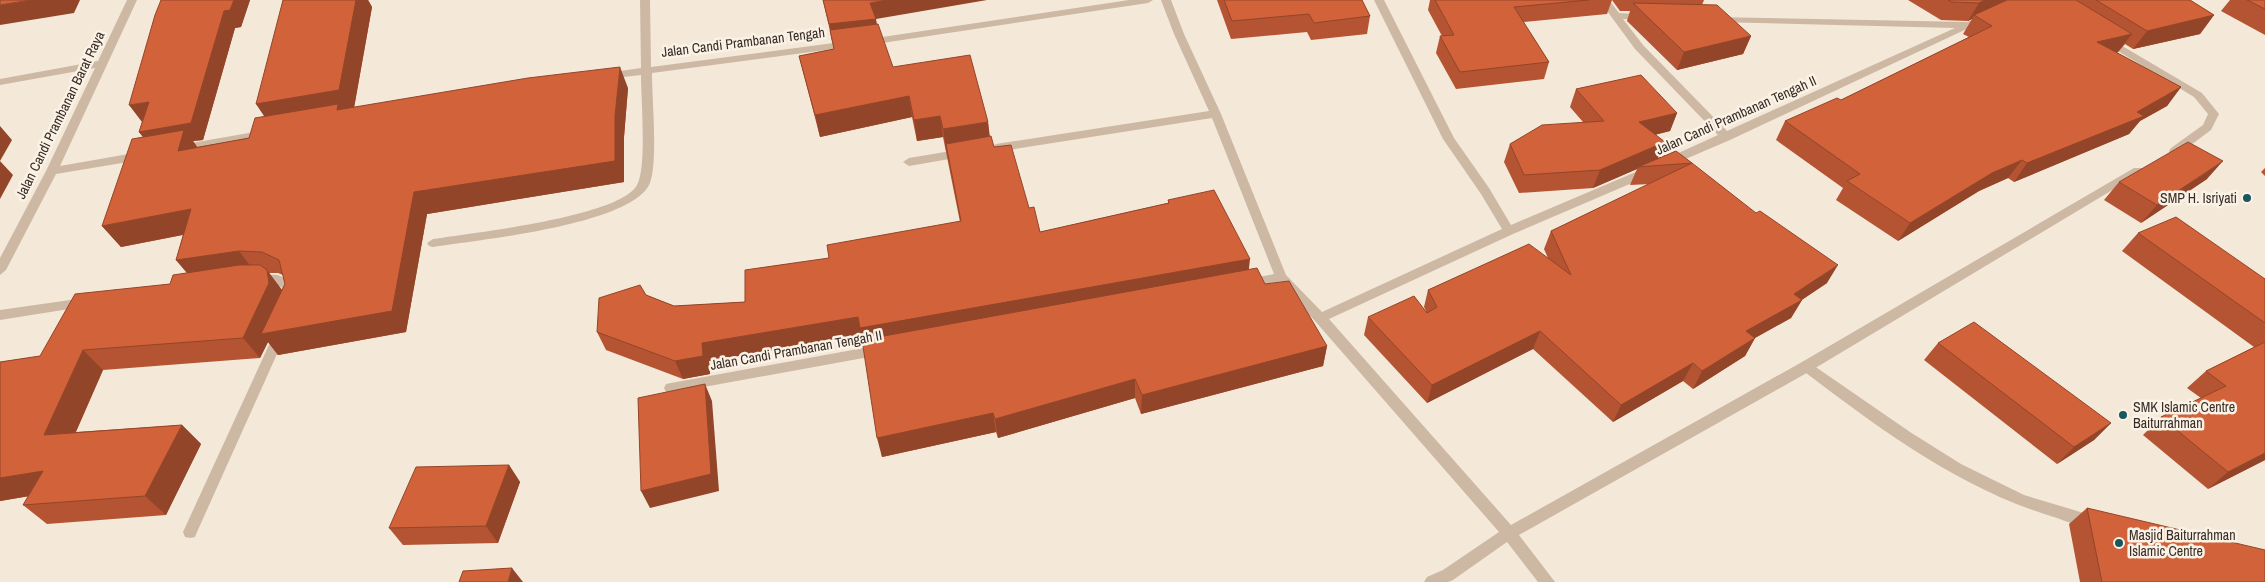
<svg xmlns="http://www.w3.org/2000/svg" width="2265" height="582" viewBox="0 0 2265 582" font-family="'Archivo Narrow',sans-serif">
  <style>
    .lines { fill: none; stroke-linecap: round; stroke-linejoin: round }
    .lane { fill: #cdb8a4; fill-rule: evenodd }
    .street { fill: #cdb8a4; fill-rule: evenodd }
    .wall { fill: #b55432; fill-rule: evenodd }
    .shaded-wall { fill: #934529 }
    .building { fill: #d2623a; stroke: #934529 }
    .poi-dot { fill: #18575d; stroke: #fbf2e6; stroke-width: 2 }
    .labels { text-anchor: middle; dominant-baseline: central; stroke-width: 5; stroke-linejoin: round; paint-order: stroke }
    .street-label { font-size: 14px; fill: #382c26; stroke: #fbf2e6 }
    .poi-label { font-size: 14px; fill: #382c26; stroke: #fbf2e6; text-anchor: start }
  </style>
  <rect width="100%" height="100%" fill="#f4e8d9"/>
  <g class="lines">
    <!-- lane -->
    <path class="lane" d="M1807 361 1910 432 1961 464 2024 495 2097 517 2099 521 2097 525C2086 530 2068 522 2057 518 1961 490 1880 429 1802 370L1800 366 1802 362Z"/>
    <!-- street -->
    <path class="street" d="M127 0H137L60 166 140 152 146 156 140 160 56 174 6 270 0 275V258L46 171 95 68 0 85V79L98 61Z
      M640 0H650L651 67 849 41 854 44 849 47 652 73C652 100 658 161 650 183 633 225 477 240 433 247L429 246 427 243 433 239C471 233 620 217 637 185 647 167 641 98 641 75L606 79 601 76 606 73 641 68Z
      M1129 0H1153L1148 3 869 45 864 42 869 39Z
      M1161 0H1171L1184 34 1221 114 1286 275 1322 312 1502 229 1481 194 1443 139 1374 0H1384L1454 138 1489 188 1511 225 1645 168H1653L1655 171 1653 174 1513 234 1329 319 1511 525 1802 362 2134 168H2142L2144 171 1812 370 1519 535 1555 582H1538L1507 542 1453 580 1448 582H1424L1427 577 1443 570 1499 532 1315 321 1278 282 1246 288 1242 286 1240 283 1242 280 1274 274 1212 118 996 152 990 148 996 144 1209 111 1174 34Z
      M1599 0H1609L1619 13 1650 15V19L1646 20 1623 19 1643 45 1727 131 1955 28 1716 22 1712 21V17L1967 22 1983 16 1988 19 1730 140 1667 167 1661 163 1663 160 1718 135 1635 49Z
      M2107 37 2202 93 2219 114 2211 130 2179 154H2171L2169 151 2171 148 2203 125 2208 114 2194 97 2103 42 2102 40Z
      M266 130 270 131 272 134 270 137 180 153 174 149 180 145Z
      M963 149 967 150 969 153 967 156 909 166 903 162 909 158Z
      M257 274 278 275 294 283 298 297 296 300H288L284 289 276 284 253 282 251 279Z
      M84 298 88 300 90 303 88 306 0 320V310Z
      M280 329 285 331 286 334 197 532 195 537 190 538 185 537 183 532 274 334 275 331Z
      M880 345 885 346 887 350 885 354 880 355 671 393 666 392 664 388 666 384 671 383Z"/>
  </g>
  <!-- wall -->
  <path class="wall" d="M161 0H250L241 27 235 28 203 140 193 141 197 147 249 138 264 116 283 0H368L372 7 354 107 628 88 624 137V182L427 214 406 332 278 355 268 342 260 358 103 370 76 432 182 425 201 444 166 515 47 524 23 505 29 496 0 501V362L40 356 170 284 187 273 176 260 183 235 121 247 102 226 143 137 139 132 142 122ZM269 273H278L283 275 285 284 282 290Z
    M823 0 876 19V24L893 67 988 122 990 137 994 147 1029 208 1040 232 1168 203V200L1249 270 1265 284 1327 346 1323 366 1141 414 1135 398 998 438 996 432 882 457 862 335 709 361 710 374 683 379 606 350 597 332 646 295 674 306 745 302 829 258 960 222 943 137 917 141 912 117 820 137 799 56 834 49Z
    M1217 0H1362L1370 16 1367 34 1311 40 1307 32 1231 39Z
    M1430 0H1704L1702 5 1751 36 1743 54 1677 70 1627 21 1630 11H1620L1612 0 1607 14 1523 22 1549 62 1544 79 1456 89 1436 53 1440 36H1442L1428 10Z
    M1908 0H2190L2214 15 2200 34 2133 49 2125 44 2118 52 2117 53 2181 87 2167 106 2140 121 2129 134 2014 182 2008 178 1979 191 1898 241 1836 200 1843 188 1776 140 1785 121 1841 100 1969 37 1963 34 1972 19 1968 21 1941 20Z
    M2230 0H2265V35L2221 11Z
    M1576 89 1677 113 1670 131 1655 135 1665 142 1658 158 1676 151 1827 283 1801 300H1802L1791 318 1755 338 1745 356 1693 389 1683 381 1613 422 1533 349 1427 403 1364 335 1368 317 1426 311 1424 307 1428 290 1548 258 1544 249 1551 231 1650 184 1630 185 1637 169 1593 188 1519 193 1504 162 1510 144 1583 122 1570 107Z
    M2265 168V176L2261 172Z
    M2207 179 2141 223 2104 200 2119 182Z
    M2138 233 2265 279V460L2208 489 2143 435 2161 417 2201 398 2187 388 2206 371 2254 347 2122 251Z
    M1938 343 2111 423 2094 440 2057 464 1924 360Z
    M509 465 520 482 498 543 403 545 389 528Z
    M2087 508 2265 582H2080L2069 524Z"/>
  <!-- shaded-wall -->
  <path class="shaded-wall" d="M31 0H80L74 13 0 25V5Z
    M234 0H250L241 27 235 28 203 140 193 141 200 151 194 172 152 148 139 132 224 11Z
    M356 0H368L372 7 353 114 272 128 256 104Z
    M887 0H987L876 19 879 35 832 41 829 24 870 3Z
    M1985 0H2014L1974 15 1972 19 1968 21 1979 3Z
    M2214 15 2200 34 2133 49 2147 31Z
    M2132 34 2118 52 2084 60 2097 42Z
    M1751 36 1743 54 1677 70 1684 52Z
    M620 67 628 88 624 137V182L427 214 406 332 278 355 268 342 260 358 243 338 267 270 282 290 414 192 615 116Z
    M2181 87 2167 106 2140 121 2129 134 2014 182 2027 163 2137 112Z
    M909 96 912 117 820 137 815 115Z
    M149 102 142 122 129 105Z
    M1677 113 1670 131 1632 140 1639 122Z
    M940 116 943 137 917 141 914 120Z
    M988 122 990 144 946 150 943 129Z
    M0 126 12 140 0 161Z
    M1665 142 1657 160 1638 167 1637 169 1593 188 1600 170Z
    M2022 160 2008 178 1979 191 1898 241 1910 223 1992 173Z
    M0 161 13 175 0 199Z
    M2223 161 2207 179 2141 223 2157 205Z
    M191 209 207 230 121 247 102 226Z
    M239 251 255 272 194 281 176 260Z
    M1250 259 1248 277 865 346 862 335 709 361 710 374 683 379 675 361 702 343 858 317Z
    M1838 265 1827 283 1793 306 1802 300 1791 318 1735 349 1746 331 1794 294Z
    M1540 331 1533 349 1427 403 1432 385Z
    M1755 338 1745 356 1693 389 1702 371Z
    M1327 346 1323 366 1141 414 1142 395Z
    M83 350 103 370 66 454 44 435Z
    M1693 363 1683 381 1613 422 1621 405Z
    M1135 379V398L998 438 995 419Z
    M705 384 712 401 719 491 650 508 641 491Z
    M993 413 996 432 882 457 877 438Z
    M2111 423 2094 440 2057 464 2074 447Z
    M182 425 201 444 166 515 145 496Z
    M2265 453V460L2208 489 2228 472Z
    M509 465 520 482 498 543 486 526Z
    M43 471 66 490 0 501V478Z
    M512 568 523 582H508Z"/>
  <!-- building -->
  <path class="building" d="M0 0H31L0 5Z
    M161 0H234L230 10 224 11 191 123 139 132 149 102 129 105 155 15Z
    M283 0H356L339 90 256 104Z
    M823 0H887L870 3 876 19 829 24Z
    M1224 0H1362L1370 16 1314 23 1309 14 1232 21Z
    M1435 0H1589L1514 7 1549 62 1460 72 1440 36 1454 35Z
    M1948 0H1985L1979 3 1952 2Z
    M2007 0H2076L2132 34 2097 42 2181 87 2137 112 2144 116 2027 163 2022 160 1992 173 1910 223 1847 181 1860 174 1785 121 1837 98 1841 100 1992 26 1974 15Z
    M2096 0H2190L2214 15 2147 31Z
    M2247 0H2265V9Z
    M1633 3 1717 5 1751 36 1684 52Z
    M878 24 893 67 970 55 988 122 943 129 940 116 914 120 909 96 815 115 799 56 834 49 830 30Z
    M620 67 615 116V161L414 192 392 311 261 334 285 284 279 260 262 252 239 251 176 260 191 209 102 226 132 139 184 130 178 151 249 138 255 118 338 104 337 110 528 78Z
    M1641 75 1677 113 1639 122 1665 142 1600 170 1524 175 1510 144 1542 125 1604 121 1576 89Z
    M991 136 994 147 1011 145 1029 208 1034 207 1040 232 1169 203 1168 200 1214 190 1250 259 860 328 858 317 702 343 703 356 675 361 597 332 599 298 640 285 646 295 674 306 745 302V270L829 258 827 245 961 221 946 144Z
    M2188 142 2223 161 2157 205 2119 182Z
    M1676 151 1692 163 1638 167Z
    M1692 163 1756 213 1760 211 1838 265 1794 294 1802 300 1746 331 1755 338 1702 371 1693 363 1621 405 1540 331 1432 385 1368 317 1414 296 1427 313 1437 307 1428 290 1529 244 1571 275 1551 231Z
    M2176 217 2265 279V323L2138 233Z
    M239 265H260L267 270 269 283 243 338 83 350 44 435 182 425 145 496 23 505 43 471 0 478V362L40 356 75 294 170 284 173 275Z
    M1257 268 1265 284 1289 281 1327 346 1142 395 1135 379 995 419 993 413 877 438 862 340Z
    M1974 322 2111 423 2074 447 1938 343Z
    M2265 342V453L2228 472 2161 417 2226 386 2206 371Z
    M705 384 711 474 641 491 638 398Z
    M509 465 486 526 389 528 416 467Z
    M2087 508 2265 550V582H2102Z
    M512 568 508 582H459L463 571Z"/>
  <!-- markers -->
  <g class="poi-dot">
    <circle cx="2247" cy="198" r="5"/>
    <circle cx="2123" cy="415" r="5"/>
    <circle cx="2119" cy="543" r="5"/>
  </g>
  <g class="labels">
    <!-- street labels -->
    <g class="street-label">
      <text transform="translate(743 42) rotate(-7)">Jalan Candi Prambanan Tengah</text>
      <text transform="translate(60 115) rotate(-64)">Jalan Candi Prambanan Barat Raya</text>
      <text transform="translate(1736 115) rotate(-24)">Jalan Candi Prambanan Tengah II</text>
      <text transform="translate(796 350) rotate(-10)">Jalan Candi Prambanan Tengah II</text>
    </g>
    <!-- poi labels -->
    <g class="poi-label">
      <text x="2237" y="198" text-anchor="end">SMP H. Isriyati</text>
      <text x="2133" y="407">SMK Islamic Centre<tspan x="2133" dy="16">Baiturrahman</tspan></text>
      <text x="2129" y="535">Masjid Baiturrahman<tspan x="2129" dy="16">Islamic Centre</tspan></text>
    </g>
  </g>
</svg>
